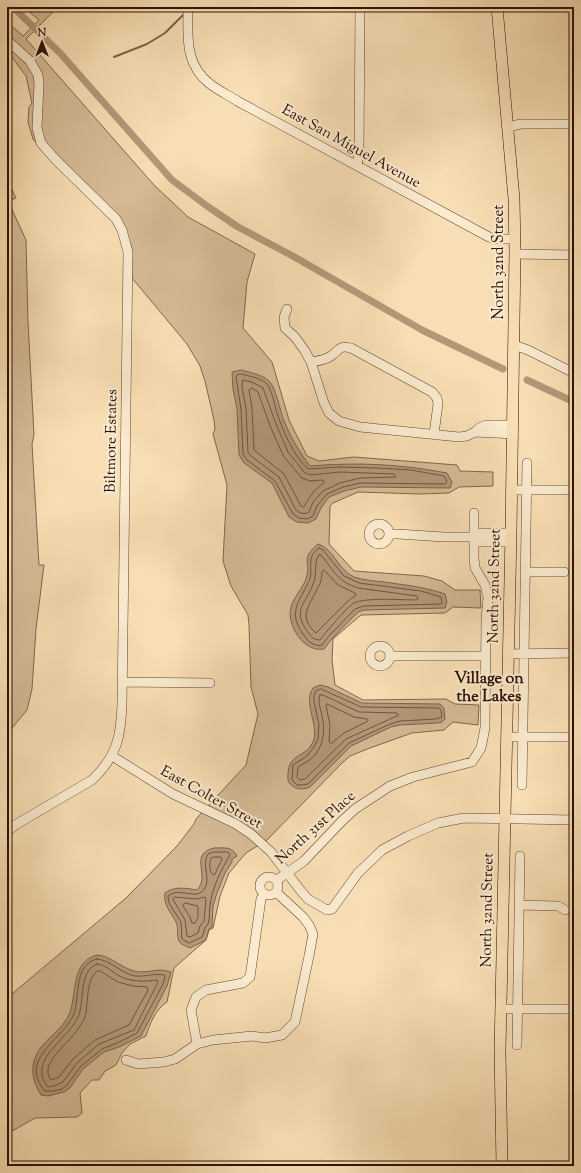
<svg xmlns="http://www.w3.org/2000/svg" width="581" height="1173" viewBox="0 0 581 1173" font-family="'Sorts Mill Goudy',serif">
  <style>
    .green { fill: #d5bb96; stroke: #81664e }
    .water { fill: #b39878; stroke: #7d624a }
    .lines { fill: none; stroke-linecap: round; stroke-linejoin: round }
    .shore { stroke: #70543e; stroke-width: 1 }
    .stream { stroke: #7d624a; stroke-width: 2 }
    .canal { stroke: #b39878; stroke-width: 7 }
    .minor-casing { stroke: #604431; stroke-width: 10 }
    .major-casing { stroke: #2d1005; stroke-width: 12 }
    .minor { stroke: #faeace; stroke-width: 9 }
    .major { stroke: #f8deb4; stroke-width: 11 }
    .labels { text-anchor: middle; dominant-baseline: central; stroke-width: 4; stroke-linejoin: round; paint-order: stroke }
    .street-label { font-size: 15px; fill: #2d1005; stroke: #faeace }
    .neighbourhood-label { font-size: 16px; font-weight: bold; fill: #2d1005; stroke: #faeace }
  </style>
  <rect width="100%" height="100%" fill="#f8deb4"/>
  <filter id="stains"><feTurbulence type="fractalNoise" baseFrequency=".005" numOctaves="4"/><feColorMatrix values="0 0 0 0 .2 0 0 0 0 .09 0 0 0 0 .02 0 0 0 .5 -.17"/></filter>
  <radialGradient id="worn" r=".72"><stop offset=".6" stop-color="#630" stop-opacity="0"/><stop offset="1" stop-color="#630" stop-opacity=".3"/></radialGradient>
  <!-- green -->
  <path class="green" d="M23 7H51L55 10 26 39 154 185 188 217 255 254 247 282 243 328 272 362 289 420 307 456 319 461 354 457 457 465 460 471 493 472V486L459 487 449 493 419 494 358 492 333 503 330 506 329 544 354 571 424 576 442 581 455 590H480L481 608 453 607 445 613 361 615 333 639 332 660 335 685 363 700 446 699 455 704 479 705 478 725 453 722 444 730 412 733 370 748 350 756 341 764 267 840 246 853 229 873 220 896 213 928 209 930 206 940 174 968 167 1002C156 1009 150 1023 146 1036L130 1044 122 1053 116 1065 105 1071 99 1080H92L80 1093 82 1113 77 1117 35 1118 14 1130 7 1132V998L126 898 177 846 194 824 196 819 246 765 258 714 251 687 249 625 248 615 231 586 223 561 227 485 213 434 215 429 214 420 205 381 200 366 187 344 132 278 131 246 122 221 79 177 44 153 33 139 28 122 29 107 32 103 26 76 11 56 7 52V22L23 36 39 20Z
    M7 179 16 198 8 201 26 240 28 322 34 435 32 444 39 565H44L36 629 32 689 27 710 7 734Z"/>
  <!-- water -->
  <path class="water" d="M241 370C249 372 263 375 269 381 276 387 280 411 284 421 291 438 299 451 310 466 359 462 399 464 447 473L452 482 450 488 361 487 344 491 329 497 321 508 316 519 308 523 297 522 289 517 272 483 244 463 239 455 237 409 233 389 232 372Z
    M318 544C334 549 338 570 354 577 363 580 374 581 384 582 405 585 425 587 445 594L447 602 445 608 364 610 358 612 331 640 324 649C304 653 286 625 291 607 294 597 302 589 306 579 312 561 299 560 318 544Z
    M320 685 328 687 362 703 440 704 444 708 445 719 442 722 437 723 400 725 391 727 351 746 310 787C301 791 293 789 288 781 286 749 307 761 314 739 318 723 303 703 313 688Z
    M214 848C224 848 232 846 237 856L232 859V862L225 873 217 893 213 906 212 927 209 929 206 940 190 948C186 946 181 945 179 941 176 935 179 928 176 922 171 912 163 905 165 893 175 886 185 888 197 890 211 876 188 854 214 848Z
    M97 955C111 956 120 967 134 971 142 973 150 971 159 970 163 970 167 971 171 972L167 986 141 1036 119 1047 104 1052 83 1069 70 1088 64 1092 48 1096 41 1095C34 1083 30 1072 35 1058 39 1043 65 1029 70 1012 77 992 71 962 97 955Z"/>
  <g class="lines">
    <!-- shore -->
    <path class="shore" d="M241 374C249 376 261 378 267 384 272 391 274 402 276 410 283 431 292 454 308 469L340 467 376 468 411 470 444 476 447 482 445 484 360 483 343 487 327 494 317 506 313 516 307 519 299 518 293 514 275 481 247 460 243 454 241 409 236 377 237 375Z
      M243 380 252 382 263 388 276 424 288 452 305 473 311 475 340 472 394 474 396 477 360 478 340 483 323 491 313 502 309 512C304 515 300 513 296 510L279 477 251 456 248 452 246 408 242 388Z
      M252 388 258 392 270 426 284 457 302 478 310 481 322 480 324 481V483C314 489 309 498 304 507L301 506 284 474 254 450 252 408 249 390 250 389Z
      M319 548 323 550 344 576 359 583 421 591 441 597 442 603 441 604 364 606 355 609 328 637 322 645C317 647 309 643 306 638 293 621 292 612 303 593 305 589 308 584 310 579 313 566 306 557 319 548Z
      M319 555H321C334 571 337 581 358 588L417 596 418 598 417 600C402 600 367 597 354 603 347 607 325 633 320 640 314 640 311 637 308 632 290 609 308 603 314 581 317 573 314 560 319 555Z
      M324 570 338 585 355 593 356 595 348 601 316 633C297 617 310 605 318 587 321 583 322 577 322 572Z
      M321 689 361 707 439 708 441 710 442 717 436 719 400 721 390 724 349 743 308 784 301 785H297L292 780 293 765 307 756 314 747 318 739 319 725 314 702V696L316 691Z
      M320 695H323L359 712 397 713 399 715 346 739 305 779 300 780 297 777 298 767C301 765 305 763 308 761 323 751 326 732 322 716 321 709 317 701 320 695Z
      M327 704 354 717 367 719 368 721 344 733 332 743H330L329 742 330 725 326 706Z
      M214 852H228L230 855C221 870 212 888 210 905 209 912 210 918 208 924L205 928 202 937 189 943 182 939 181 922 169 903 168 896C179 886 197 902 205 888 211 877 201 865 208 854Z
      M215 857H221L222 859 215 874 213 875C209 871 209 862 211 858Z
      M175 897 197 899 204 897 206 898 204 921 200 926 198 933 190 937 187 936 185 920 174 901 173 899Z
      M185 903 198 906V918L195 923H192L190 917 183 906Z
      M97 959C111 960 120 973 135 976 145 977 155 973 164 975L165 977 163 984 137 1033 117 1043 102 1049 81 1066 67 1085 62 1089 54 1091H45C18 1059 61 1041 73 1016 81 999 72 965 97 959Z
      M97 964C105 965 110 970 116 974 128 982 144 982 157 980L158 982 134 1030 99 1044 77 1063 63 1082 54 1086 48 1087C26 1060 69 1039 78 1017 85 1003 78 970 97 964Z
      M100 971 118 982 133 986 147 987 148 990 129 1025 95 1040 73 1059 59 1077 51 1080C38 1063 69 1044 77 1030 80 1026 83 1022 85 1017 89 1002 85 982 97 971Z"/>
    <!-- stream -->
    <path class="stream" d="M114 57 147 44 165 33 185 13"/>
    <!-- canal -->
    <path class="canal" d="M13 7 60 53 172 180 207 206 238 227 291 255 422 330 503 369
      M527 380 574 402"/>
    <defs>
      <path id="minor" d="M188 7C188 36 184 64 210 84 219 91 230 96 239 102L489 237 495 239H515
        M7 40 30 61 38 75 39 84 37 128 41 143 55 159 116 219 122 230 128 252 122 704C121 737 117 756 92 780L15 825 7 832
        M507 127 521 124H574
        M357 165 359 154 360 7
        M515 254 574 255
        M287 309 284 317 285 328 295 337 305 351 311 362 324 403 329 413 339 421 360 427 459 437 467 436 475 432 479 428 486 425H513
        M514 345 528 350 574 373
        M311 362C317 361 326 360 331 356 340 350 338 345 351 348L432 392 437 398 438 404 434 434
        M475 432 513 434
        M512 490H574
        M369 534a10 10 0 1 1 20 0a10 10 0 1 1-20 0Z
        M389 534H398L444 537H474L480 533H511
        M474 537 480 542H511
        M525 572H564
        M370 656a10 10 0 1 1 20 0a10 10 0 1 1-20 0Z
        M508 654 574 653
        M390 656H486
        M122 682 210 683
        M507 737H574
        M112 756 173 794 236 824 251 834 271 852 301 891 308 899 327 910 332 909 358 873 382 850 408 836 438 823 464 818 574 820
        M522 785 527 463
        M260 886a9 9 0 1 1 18 0a9 9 0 1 1-18 0Z
        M277 880 304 861 342 821 355 809 390 786 413 777 472 762 481 748 485 728 486 618 488 598 485 585 475 568 474 558V513
        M519 905 558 906 565 910
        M501 1009H574
        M197 1044 191 1010 196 997 206 990 243 983 250 977 261 899 264 894
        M517 1045 520 856
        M126 1060 138 1064 164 1062 175 1059 197 1044 213 1040 252 1036 265 1038 282 1035 295 1022 309 956 313 934 309 925 303 917 276 892"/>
      <path id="major" d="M497 7 514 199 515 251 511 533 500 1051 502 1166"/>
    </defs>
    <!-- minor casing -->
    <use href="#minor" class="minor-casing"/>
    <!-- major casing -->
    <use href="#major" class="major-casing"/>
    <!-- minor -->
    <use href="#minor" class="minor"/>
    <!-- major -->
    <use href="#major" class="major"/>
  </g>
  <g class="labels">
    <!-- street labels -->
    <g class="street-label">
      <text transform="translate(351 147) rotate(29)">East San Miguel Avenue</text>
      <text transform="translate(499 262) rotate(-90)">North 32nd Street</text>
      <text transform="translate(112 441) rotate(-89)">Biltmore Estates</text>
      <text transform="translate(495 586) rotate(-89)">North 32nd Street</text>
      <text transform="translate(211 798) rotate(29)">East Colter Street</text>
      <text transform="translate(316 828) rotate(-42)">North 31st Place</text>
      <text transform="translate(488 910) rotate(-89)">North 32nd Street</text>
    </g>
    <!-- neighbourhood labels -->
    <g class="neighbourhood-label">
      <text x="489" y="679">Village on<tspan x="489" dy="18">the Lakes</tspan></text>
    </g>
  </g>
  <!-- margin -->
  <rect width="581" height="1173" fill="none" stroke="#f8deb4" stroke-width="24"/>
  <rect x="8" y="8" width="565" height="1157" fill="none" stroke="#2d1005" stroke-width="2"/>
  <rect x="12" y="12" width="557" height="1149" fill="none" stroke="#2d1005"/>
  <!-- north arrow -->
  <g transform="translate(42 42)" stroke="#faeace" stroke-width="3" paint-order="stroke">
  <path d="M0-3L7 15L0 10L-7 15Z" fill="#2d1005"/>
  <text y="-6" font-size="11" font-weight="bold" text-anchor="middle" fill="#2d1005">N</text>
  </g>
  <rect width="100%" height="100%" filter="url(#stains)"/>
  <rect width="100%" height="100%" fill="url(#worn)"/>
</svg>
